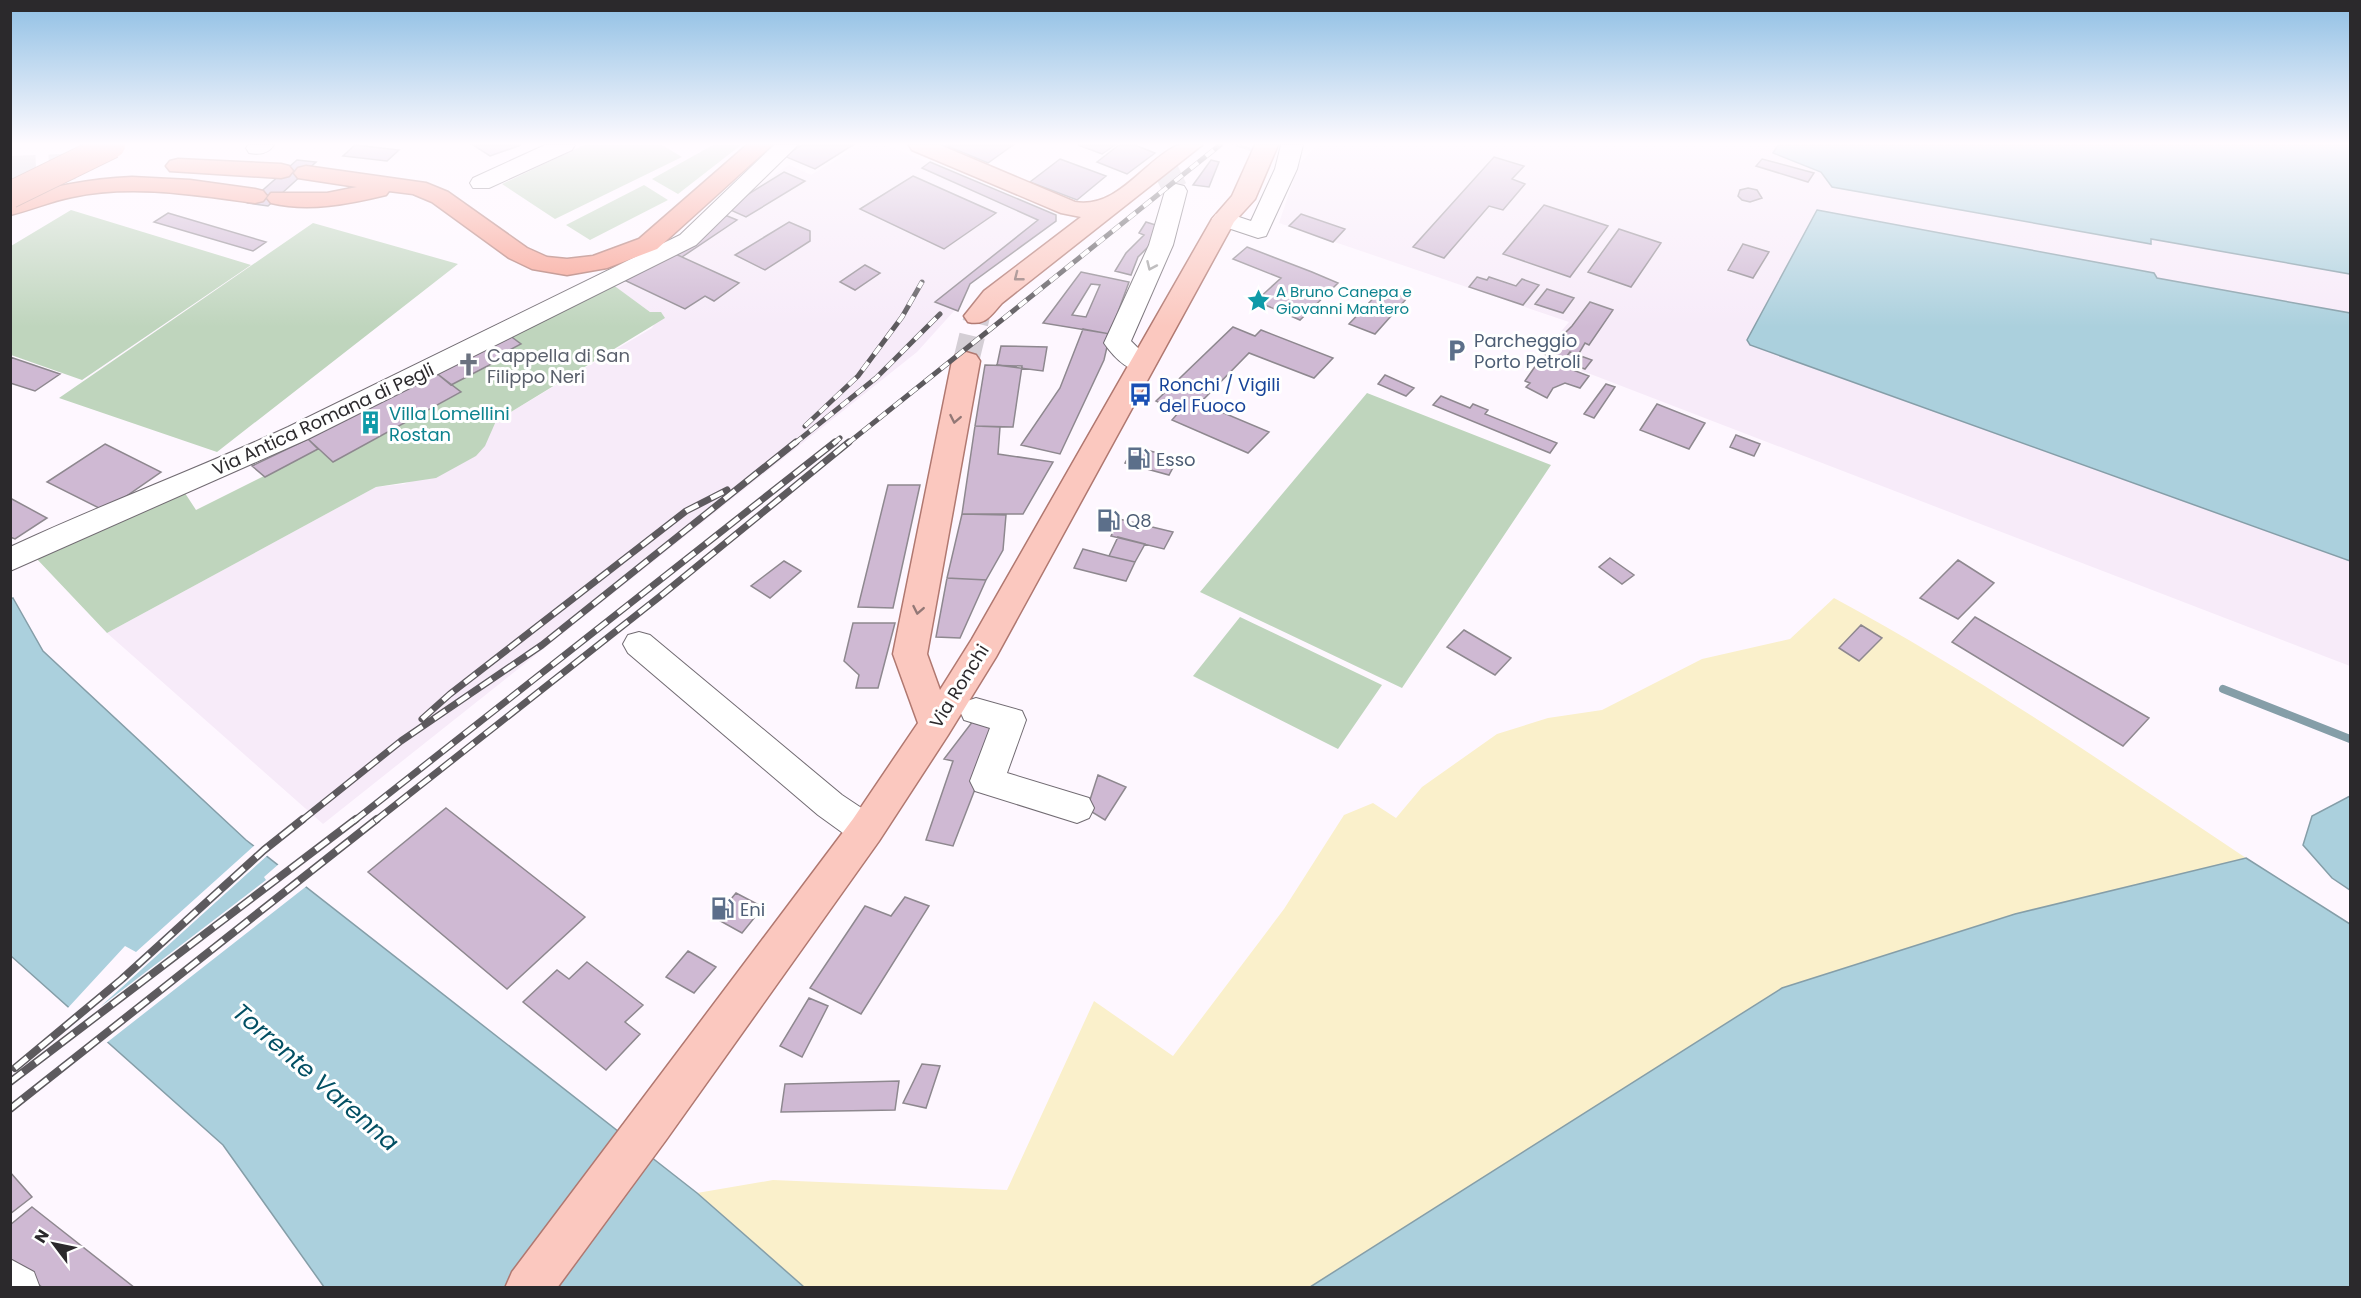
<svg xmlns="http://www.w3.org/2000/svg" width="2361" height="1298" viewBox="0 0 2361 1298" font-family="Poppins,sans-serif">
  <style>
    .built { fill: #f7ebf9 }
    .green { fill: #bfd5bd }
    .sand { fill: #faf0cb }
    .water { fill: #abd0dd; stroke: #859ea8; stroke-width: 1.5 }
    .pier { fill: #fef7ff }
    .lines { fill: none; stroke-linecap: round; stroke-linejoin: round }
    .stream { stroke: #859ea8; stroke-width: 8 }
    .building { fill: #cfb9d3; stroke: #8e888f; stroke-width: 1.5; fill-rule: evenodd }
    .minor-tunnel { stroke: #d4ced5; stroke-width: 25; stroke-dasharray: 25 12; stroke-linecap: butt }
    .major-tunnel { stroke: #d4ced5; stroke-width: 26; stroke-dasharray: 26 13; stroke-linecap: butt }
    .highway-tunnel { stroke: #d4ced5; stroke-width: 26; stroke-dasharray: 26 13; stroke-linecap: butt }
    .minor-casing { stroke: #716b72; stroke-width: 2 }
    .major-casing { stroke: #b07870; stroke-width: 3 }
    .highway-casing { stroke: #b07870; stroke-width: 3 }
    .minor { fill: #fff; fill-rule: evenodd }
    .major { fill: #fbc8bf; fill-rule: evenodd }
    .highway { fill: #f8a394; fill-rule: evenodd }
    .rail-far2-casing { stroke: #5d5a5e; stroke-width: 5 }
    .rail-far1-casing { stroke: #5d5a5e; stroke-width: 7 }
    .rail-casing { stroke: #5d5a5e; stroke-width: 8 }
    .rail-far2 { stroke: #fff; stroke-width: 4; stroke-dasharray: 10; stroke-linecap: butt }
    .rail-far1 { stroke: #fff; stroke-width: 4.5; stroke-dasharray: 14; stroke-linecap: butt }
    .rail { stroke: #fff; stroke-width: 5; stroke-dasharray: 16; stroke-linecap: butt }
    .highway-bridge-casing { stroke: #b07870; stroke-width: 28; stroke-linecap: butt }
    .highway-bridge { stroke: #f8a394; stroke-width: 26 }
    .oneway { stroke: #a09fa0 }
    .oneway2 { stroke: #937876 }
    .labels { text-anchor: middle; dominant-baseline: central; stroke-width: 6; stroke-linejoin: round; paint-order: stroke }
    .far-culture-label { font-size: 15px; fill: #0d838f; stroke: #fff; text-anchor: start }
    .service-label { font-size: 18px; fill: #4e5e75; stroke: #fff; text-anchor: start }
    .worship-label { font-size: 18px; fill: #5b616d; stroke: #fff; text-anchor: start }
    .transit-label { font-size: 18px; fill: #164399; stroke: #fff; text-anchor: start }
    .culture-label { font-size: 18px; fill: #0d838f; stroke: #fff; text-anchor: start }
    .street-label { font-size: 18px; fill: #2b292c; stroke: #fff }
    .near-water-label { font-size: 24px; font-style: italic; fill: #024f63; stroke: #fff }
  </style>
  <rect width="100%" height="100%" fill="#fef7ff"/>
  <!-- built -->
  <path class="built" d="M860 145H886L1056 215V221L970 284 958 311H954L917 352 323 824 107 633 376 487 404 484 476 456 496 421 652 328 661 312H650L610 283 789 165 811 175Z
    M1318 145H1778L1774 153 1821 172 2151 243V239L2350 274V313L2157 278 2154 273 1747 340 1750 345 2350 561V666L1541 355 1569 322 1279 223 1299 164Z"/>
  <!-- green -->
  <path class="green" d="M584 145H662L682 157 555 219 502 184Z
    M713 145H741L678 194 652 179Z
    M644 185 668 200 590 240 566 225Z
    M71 210 251 265 82 380 11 355V246Z
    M313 223 458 264 217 452 59 398Z
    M601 276 650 312H661L665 318 496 421 485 446 476 456 436 478 376 487 107 633 35 557 183 490 196 510 318 449 333 462 460 393 451 385 503 359 500 355 521 344 509 335Z
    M1367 393 1551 465 1402 688 1200 592Z
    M1240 617 1382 685 1338 749 1193 676Z"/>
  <!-- sand -->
  <path class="sand" d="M1834 598C1977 675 2111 768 2246 858L2015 914 1782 988 1310 1287H804L697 1193 773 1180 1007 1190 1094 1001 1173 1056 1284 909 1344 815 1373 803 1396 818 1422 787 1497 734 1548 718 1602 710 1702 659 1790 639Z"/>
  <!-- water -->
  <path class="water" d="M1778 145H2350V274L2151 239V244L1832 187 1821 172 1773 153Z
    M1817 210 2154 273 2157 278 2350 313V561L1750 345 1747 340Z
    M13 598 43 651 246 840 697 1193 804 1287H324L223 1145 11 956 10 599Z
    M2350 796V890L2332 878 2303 845 2312 816Z
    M2246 858 2350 924V1287H1310L1782 988 2015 914Z"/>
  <!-- pier -->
  <path class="pier" d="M256 844 269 854 100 1007 266 880 264 877 280 863 308 885 105 1044 66 1010 125 946 136 952Z"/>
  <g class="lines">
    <!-- stream -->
    <path class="stream" d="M2223 689 2350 739"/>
  </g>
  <!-- building -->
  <path class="building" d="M355 145H356L399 150 387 161 343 156Z
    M473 145H521L490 156Z
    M802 145H853L815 169 784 156Z
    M945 145H1013L988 163Z
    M1078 145H1115L1102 154Z
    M1119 145H1135L1155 153 1127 174 1097 162Z
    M1494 157 1524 166 1512 179 1525 184 1503 210 1489 206 1444 258 1413 247Z
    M1060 159 1106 176 1077 200 1030 182Z
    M1762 159 1814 173 1808 182 1756 166Z
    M297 160 316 162 268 206 248 203Z
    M1211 160 1219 162 1209 187 1193 185Z
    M930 162 1056 215V221L970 284 958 311 935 302 1038 220 922 168Z
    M784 172 805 181 746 217 726 208Z
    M913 176 996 213 944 249 860 209Z
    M1748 188 1757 190 1762 198 1750 202 1742 200 1738 196 1740 190Z
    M1544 205 1608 226 1570 277 1503 254Z
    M168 213 266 242 253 251 154 222Z
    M720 213 737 220 682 257 671 252Z
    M1301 214 1345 229 1333 242 1289 226Z
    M789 222 810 231V241L765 270 735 255Z
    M1146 222 1162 227 1156 239 1138 257 1131 275 1115 271 1126 253 1144 235 1139 233Z
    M1619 229 1661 243 1631 287 1588 272Z
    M1743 244 1769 252 1753 278 1728 270Z
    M1247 247 1312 272 1338 283 1300 320 1256 301 1281 278 1233 259Z
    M671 252 739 283 714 301 705 296 685 309 622 279Z
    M865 265 880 273 855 290 840 282Z
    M1081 272 1129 282 1110 334 1043 323ZM1091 284 1100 285 1086 317 1072 315Z
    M1477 277 1487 280 1489 277 1516 286 1522 279 1539 285 1523 305 1469 287Z
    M1382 289 1407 298 1375 334 1349 324Z
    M1547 289 1574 298 1563 313 1535 304Z
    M1590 302 1613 310 1589 345 1585 343 1578 355 1570 352 1563 361 1544 354 1572 326Z
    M1233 327 1255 336 1261 330 1333 358 1314 378 1249 353 1200 403 1269 432 1248 453 1172 420 1179 412 1156 401Z
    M1083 329 1110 334 1104 360 1060 454 1021 445 1060 388Z
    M509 335 521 344 500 355 503 358 451 385 435 372Z
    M1001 346 1047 347 1043 371 997 365Z
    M1570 352 1578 355 1592 360 1585 369 1563 361Z
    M10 357 60 374 35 391 10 383Z
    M1541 358 1589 376 1580 388 1565 383 1553 388 1547 398 1526 387 1530 383 1525 381Z
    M985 365 1022 366 1013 427 975 426Z
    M435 372 461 392 333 462 308 439Z
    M1385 375 1414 388 1406 396 1378 384Z
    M1606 384 1615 387 1594 418 1584 414Z
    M1441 396 1470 408 1473 404 1488 410 1485 414 1557 443 1550 453 1433 405Z
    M1657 404 1705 423 1689 449 1640 430Z
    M975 426 1000 427 998 454 1053 462 1023 514H962Z
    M1736 435 1760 444 1754 456 1730 447Z
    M308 439 318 449 265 477 252 466Z
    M105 444 161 472 105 511 47 482Z
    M1134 447 1178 458 1169 475 1125 463Z
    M888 485H920L893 608 858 607Z
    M10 498 47 518 15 539 10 537Z
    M962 514 1006 515 1003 550 986 580 947 578Z
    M1119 519 1173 532 1164 549 1111 536Z
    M1118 537 1145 544 1135 562 1109 556Z
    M1083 549 1109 556 1135 562 1126 581 1074 568Z
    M1610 558 1634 575 1622 584 1599 567Z
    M1958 560 1994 583 1958 619 1920 598Z
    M784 561 801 571 770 598 751 586Z
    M947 578 986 580 960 638 936 637Z
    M1975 617 2149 718 2123 746 1952 642Z
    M853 623H895L878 688H856L859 675 844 661Z
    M1861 625 1882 638 1859 661 1839 648Z
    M1464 630 1511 658 1495 675 1447 647Z
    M976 717 1001 722 953 846 926 840 953 761 944 759Z
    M1098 775 1126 787 1105 820 1087 809Z
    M446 808 585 917 507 989 368 872Z
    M736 893 763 907 742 933 715 918Z
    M905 897 929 906 861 1014 810 988 865 906 891 916Z
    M688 951 716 967 694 993 666 977Z
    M587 962 643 1005 625 1022 640 1034 606 1070 523 1002 557 970 569 979Z
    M809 998 828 1006 802 1057 780 1046Z
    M922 1064 940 1066 926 1108 903 1103Z
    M899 1081 895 1110 781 1112 785 1084Z
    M10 1172 32 1197 10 1214Z
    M32 1207 135 1288H43L10 1261V1225Z"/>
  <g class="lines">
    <!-- minor-tunnel -->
    <path class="minor-tunnel" d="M1164 166 1176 191"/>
    <!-- major-tunnel -->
    <path class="major-tunnel" d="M1241 148 1242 145
      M966 361 977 316"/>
    <!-- highway-tunnel -->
    <path class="highway-tunnel" d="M10 169 83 166"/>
    <defs>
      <path id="minor" d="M248 145H274C268 154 259 155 249 153L246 148Z
        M545 145H575L572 150 489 188H473L470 183 473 178Z
        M774 145H798L696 245 308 439 10 571V547C102 504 197 469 288 427L680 235Z
        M1281 145H1303L1297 169 1266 236 1258 238 1216 224 1212 219 1216 214 1224 212 1251 221 1275 169Z
        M1176 184 1184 186 1187 191 1173 245 1131 341 1155 365 1151 371C1132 376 1114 358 1104 343L1149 245 1165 191 1168 186Z
        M639 632 650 635 842 795 878 819 884 830 878 841 866 845 854 841 818 815 628 653 623 644 628 635Z
        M976 698 1022 711 1026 720 1007 773 1089 798 1094 808 1089 818 1077 823 975 791 970 781 990 728 964 720 960 711 964 702Z
        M10 1259 34 1272 40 1288H10Z"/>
      <path id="major" d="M909 145H940L1075 202C1116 209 1142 164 1174 147 1181 143 1194 145 1202 145L1002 303C991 315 986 326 968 322L964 316 984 291 1081 217 1061 213 912 150Z
        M1255 145H1278L1255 199 1234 222 996 657 948 735 879 841 666 1140 557 1288H505L512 1272 853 819 918 723 893 654 952 361 956 355 966 352 976 355 980 361 927 654 940 690 972 639 1212 219 1232 196Z"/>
      <path id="highway" d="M747 145H772L657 249 607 268 567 275 532 269 509 258 432 202 413 194 389 191 386 195C349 204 309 212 271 203L267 198 271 193H327L357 187 298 178 294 173 298 168 306 166 426 183 448 192 527 248 547 257 567 259 593 256 639 239Z
        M178 159 281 164 289 166 293 171 289 176 281 178 170 171 166 166 170 161Z
        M132 177 190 180 255 189 263 191 267 196 263 201 255 203C195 195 132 184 72 197 51 201 31 210 10 215V200C50 186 90 179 132 177Z"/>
    </defs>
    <!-- minor casing -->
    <use href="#minor" class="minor-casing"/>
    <!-- major casing -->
    <use href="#major" class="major-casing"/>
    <!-- highway casing -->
    <use href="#highway" class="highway-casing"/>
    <!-- minor -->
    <use href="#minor" class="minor"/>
    <!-- major -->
    <use href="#major" class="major"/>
    <!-- highway -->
    <use href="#highway" class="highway"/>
    <defs>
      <path id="rail-far2" d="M805 426 858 376 902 317 922 282
        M794 444 876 378 940 314
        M833 444 840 438
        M847 444 1220 145"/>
      <path id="rail-far1" d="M422 719 450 694 686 511 727 490
        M301 821 401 741 542 645 796 442
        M354 821 835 442
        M375 821 663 594 849 442"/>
      <path id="rail" d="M15 1068 122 979 264 850 303 819
        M10 1082 356 819
        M10 1109 377 819"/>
    </defs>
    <!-- rail-far2 casing -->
    <use href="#rail-far2" class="rail-far2-casing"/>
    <!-- rail-far1 casing -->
    <use href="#rail-far1" class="rail-far1-casing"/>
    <!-- rail casing -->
    <use href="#rail" class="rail-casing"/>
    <!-- rail-far2 -->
    <use href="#rail-far2" class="rail-far2"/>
    <!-- rail-far1 -->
    <use href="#rail-far1" class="rail-far1"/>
    <!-- rail -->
    <use href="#rail" class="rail"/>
    <defs>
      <path id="highway-bridge" d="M10 195 112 145"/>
    </defs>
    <!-- highway-bridge casing -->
    <use href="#highway-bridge" class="highway-bridge-casing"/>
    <!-- highway-bridge -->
    <use href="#highway-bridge" class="highway-bridge"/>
  </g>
  <!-- one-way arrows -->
  <defs><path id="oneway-chevron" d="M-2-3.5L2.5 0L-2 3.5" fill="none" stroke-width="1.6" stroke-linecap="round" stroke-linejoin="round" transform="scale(1.5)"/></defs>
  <use class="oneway" href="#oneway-chevron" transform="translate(1151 266) rotate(114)"/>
  <g class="oneway2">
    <use href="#oneway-chevron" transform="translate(1018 277) rotate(142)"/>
    <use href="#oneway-chevron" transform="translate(955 419) rotate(101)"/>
    <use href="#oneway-chevron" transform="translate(918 610) rotate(101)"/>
  </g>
  <!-- sky -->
  <linearGradient id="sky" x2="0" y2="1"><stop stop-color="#8fbfe4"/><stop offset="0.44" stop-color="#fffbff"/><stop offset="1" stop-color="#fffbff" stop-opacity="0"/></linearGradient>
  <rect width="2361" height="327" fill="url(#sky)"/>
  <!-- icons -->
  <defs>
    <symbol id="sight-bare" viewBox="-9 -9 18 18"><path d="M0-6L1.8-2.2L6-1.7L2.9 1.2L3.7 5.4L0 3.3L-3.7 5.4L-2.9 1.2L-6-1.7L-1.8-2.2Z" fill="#0f9aa8" stroke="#fff" stroke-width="2.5" paint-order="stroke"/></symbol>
    <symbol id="parking-bare" viewBox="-9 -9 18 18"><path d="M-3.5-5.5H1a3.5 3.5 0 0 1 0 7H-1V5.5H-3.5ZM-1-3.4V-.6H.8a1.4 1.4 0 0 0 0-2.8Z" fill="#5c6f8a" stroke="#fff" stroke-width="2.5" paint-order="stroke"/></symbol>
    <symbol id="church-bare" viewBox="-9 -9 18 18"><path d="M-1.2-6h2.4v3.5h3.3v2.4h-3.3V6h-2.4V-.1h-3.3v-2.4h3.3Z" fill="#6b7280" stroke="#fff" stroke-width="2.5" paint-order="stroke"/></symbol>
    <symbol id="bus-bare" viewBox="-9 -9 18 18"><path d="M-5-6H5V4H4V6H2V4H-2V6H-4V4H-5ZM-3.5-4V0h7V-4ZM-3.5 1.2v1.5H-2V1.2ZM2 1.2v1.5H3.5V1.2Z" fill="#1a4fb4" stroke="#fff" stroke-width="2.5" paint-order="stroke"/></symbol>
    <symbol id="building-bare" viewBox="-9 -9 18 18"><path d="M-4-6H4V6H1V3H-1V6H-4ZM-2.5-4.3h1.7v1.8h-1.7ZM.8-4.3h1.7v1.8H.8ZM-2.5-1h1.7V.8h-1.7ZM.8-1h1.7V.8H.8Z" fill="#0f9aa8" stroke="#fff" stroke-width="2.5" paint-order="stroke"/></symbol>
    <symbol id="fuel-bare" viewBox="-9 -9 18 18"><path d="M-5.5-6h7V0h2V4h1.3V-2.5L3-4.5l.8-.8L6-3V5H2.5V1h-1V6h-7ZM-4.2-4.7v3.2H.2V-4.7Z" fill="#5c6f8a" stroke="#fff" stroke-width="2.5" paint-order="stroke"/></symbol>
  </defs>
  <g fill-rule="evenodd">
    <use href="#sight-bare" x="1242" y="284" width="33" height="33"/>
    <use href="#parking-bare" x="1440" y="334" width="33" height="33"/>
    <use href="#church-bare" x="452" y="348" width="33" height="33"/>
    <use href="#bus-bare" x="1124" y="378" width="33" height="33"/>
    <use href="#building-bare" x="354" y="406" width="33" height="33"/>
    <use href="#fuel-bare" x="1122" y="442" width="33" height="33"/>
    <use href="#fuel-bare" x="1092" y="504" width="33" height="33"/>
    <use href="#fuel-bare" x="706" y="892" width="33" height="33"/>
  </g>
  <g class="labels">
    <!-- far-culture labels -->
    <g class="far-culture-label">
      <text x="1276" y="291">A Bruno Canepa e<tspan x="1276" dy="17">Giovanni Mantero</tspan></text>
    </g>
    <!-- service labels -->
    <g class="service-label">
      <text x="1474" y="340">Parcheggio<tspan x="1474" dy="21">Porto Petroli</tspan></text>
      <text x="1156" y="459">Esso</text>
      <text x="1126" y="520">Q8</text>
      <text x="740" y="909">Eni</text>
    </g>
    <!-- worship labels -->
    <g class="worship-label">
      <text x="487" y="355">Cappella di San<tspan x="487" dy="21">Filippo Neri</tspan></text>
    </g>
    <!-- transit labels -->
    <g class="transit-label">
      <text x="1159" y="384">Ronchi / Vigili<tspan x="1159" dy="21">del Fuoco</tspan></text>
    </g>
    <!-- culture labels -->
    <g class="culture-label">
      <text x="389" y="413">Villa Lomellini<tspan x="389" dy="21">Rostan</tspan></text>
    </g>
    <!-- street labels -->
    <g class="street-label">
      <text transform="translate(323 419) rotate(-25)">Via Antica Romana di Pegli</text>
      <text transform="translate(959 686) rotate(-58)">Via Ronchi</text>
    </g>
    <!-- near-water labels -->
    <g class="near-water-label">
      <text transform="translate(316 1077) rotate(41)">Torrente Varenna</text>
    </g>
  </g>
  <!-- border -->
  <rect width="2361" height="1298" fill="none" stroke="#2b292c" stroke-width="24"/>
  <!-- north arrow -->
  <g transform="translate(54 1244) rotate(302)" stroke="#ffffff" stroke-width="4.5" paint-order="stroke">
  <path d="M0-4.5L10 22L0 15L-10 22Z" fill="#2b292c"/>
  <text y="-9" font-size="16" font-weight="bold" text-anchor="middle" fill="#2b292c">N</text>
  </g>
</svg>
